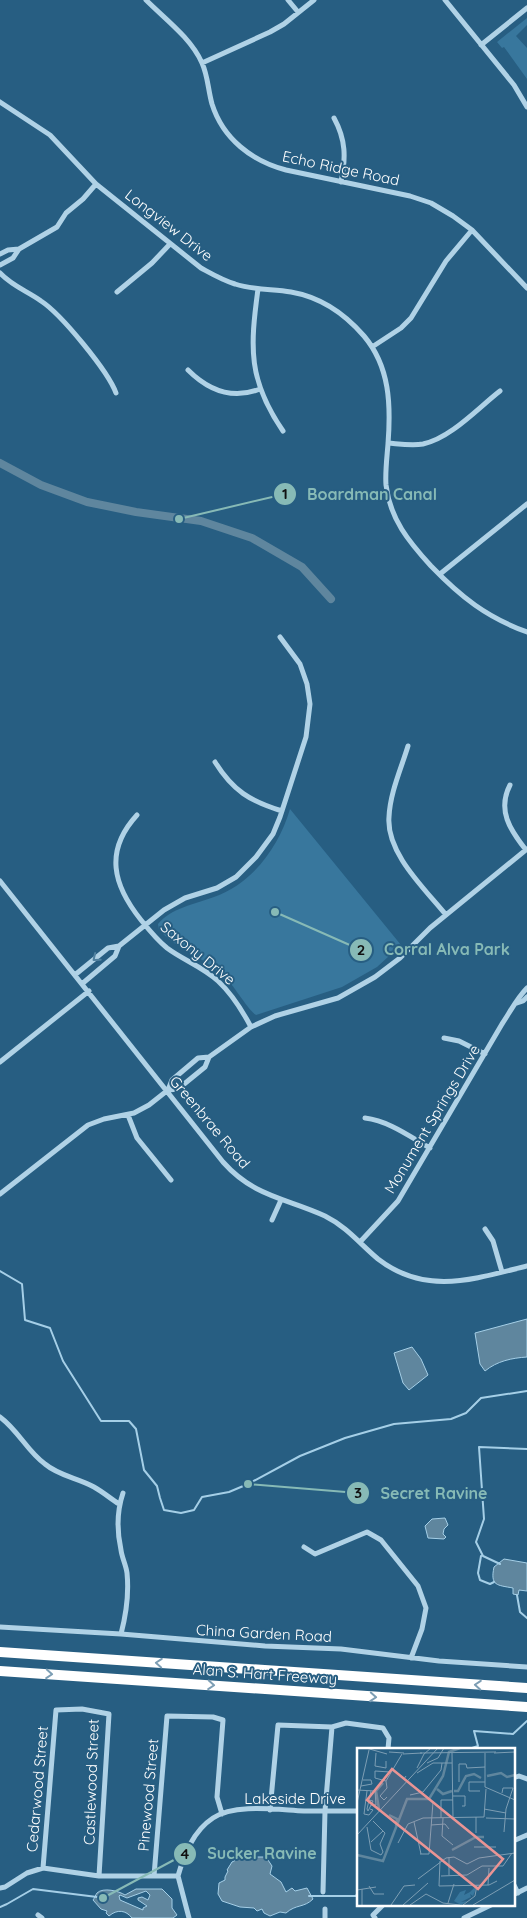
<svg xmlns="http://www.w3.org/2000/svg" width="527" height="1918" viewBox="0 0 527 1918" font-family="Quicksand,sans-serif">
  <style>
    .green { fill: #38779d }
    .water { fill: #5f869e; stroke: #a5cfe7; fill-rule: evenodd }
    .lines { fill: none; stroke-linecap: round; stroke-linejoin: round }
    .stream { stroke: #a5cfe7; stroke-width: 2 }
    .canal { stroke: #5f869e; stroke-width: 8 }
    .street { stroke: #b0d2e6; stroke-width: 5 }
    .highway { stroke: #fff; stroke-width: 10 }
    .oneway { stroke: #5081a0 }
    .oneway2 { stroke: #7d9eb4 }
    .labels { text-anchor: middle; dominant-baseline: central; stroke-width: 4; stroke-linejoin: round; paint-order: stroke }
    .street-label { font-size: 15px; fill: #fff; stroke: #275e82 }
    .inset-river { fill: none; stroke: #5f869e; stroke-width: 2.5 }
    .inset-road { fill: none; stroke: #7d9eb4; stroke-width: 1 }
    .view { fill: #ea9494; fill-opacity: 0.15; stroke: #ea9494; stroke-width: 2.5 }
    .inset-edge { fill: none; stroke: #fff; stroke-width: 2.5 }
    .leader { fill: none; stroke: #87bab6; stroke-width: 2 }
    .callout-dot { fill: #87bab6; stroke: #275e82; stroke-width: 2 }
    .mark-label { font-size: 15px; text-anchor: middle; font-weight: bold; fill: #111 }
    .callout-label { font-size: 16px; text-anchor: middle; font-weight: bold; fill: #87bab6; stroke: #275e82; stroke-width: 4; stroke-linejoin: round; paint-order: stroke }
  </style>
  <rect width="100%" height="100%" fill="#275e82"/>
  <!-- green -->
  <path class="green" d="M527 18V25L516 36 527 48V79L504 47 502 48 497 42Z
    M290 809 401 945 377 967 342 987 256 1015C249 1011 234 986 226 978 206 958 178 950 159 930L158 924C171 908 195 904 214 897 252 884 279 847 290 809Z"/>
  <!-- water -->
  <path class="water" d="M527 1319V1357C512 1358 497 1361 485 1371L480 1364 475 1333Z
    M412 1347 421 1359 428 1375 409 1390 403 1383 394 1353Z
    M445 1518 448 1525 444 1529 443 1534 446 1537 444 1539 428 1538 425 1526 432 1519Z
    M504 1559 527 1563V1591L519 1590 518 1595 513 1594V1588C497 1585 490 1586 494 1567Z
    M242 1857H266L272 1866 270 1874 281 1882 286 1892 292 1888 295 1891 307 1888 313 1899C304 1908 296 1904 286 1913L280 1912 270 1916 264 1913 262 1909 257 1911 254 1908 240 1907 222 1901 218 1894 219 1883 225 1880V1877L228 1871 227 1870 232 1862Z
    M136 1889H162L172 1899V1908L177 1915 173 1918H132C126 1910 117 1909 109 1916L106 1913 107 1911 101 1909 93 1900C94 1899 96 1894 97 1893 103 1887 119 1891 125 1895ZM146 1891 150 1895 148 1900 142 1897 138 1898V1900L147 1906 143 1908V1910L120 1900 119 1896 120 1895 127 1898Z"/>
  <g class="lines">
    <!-- stream -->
    <path class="stream" d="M0 1271 22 1284 25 1320 50 1328 63 1361 101 1421H129L136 1429 144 1470 157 1486 160 1498 164 1510 181 1513 194 1510 202 1497 229 1492 248 1484 300 1456 345 1438 394 1424 451 1419 466 1413 481 1398 527 1391
      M481 1556 478 1573 480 1580 490 1584 494 1582
      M500 1564 483 1556 476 1542 484 1519 479 1447 527 1449
      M517 1595 520 1612 527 1618
      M469 1749 478 1746 474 1731 513 1734 527 1721
      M309 1896H356L358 1892
      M0 1907 7 1904 33 1889 97 1897"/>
    <!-- canal -->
    <path class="canal" d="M0 463 41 485 87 502 136 512 201 521 252 538 302 567 331 599"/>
    <!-- street -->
    <path class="street" d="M146 0C165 19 191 38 202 63 208 76 208 90 212 104 223 139 252 161 286 170L410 196 431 203 453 216 472 230 527 288
      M288 0 298 12
      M445 0 514 85 527 107
      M481 45 527 8
      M202 63 270 32 284 24 314 0
      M0 102 50 135 96 184 201 268C212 274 222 280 235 284 253 290 272 289 291 292 320 297 345 314 364 336 390 367 391 405 388 444 387 457 385 472 386 485 390 519 409 542 431 566 461 597 486 617 527 632
      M334 118C346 140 346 158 341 182
      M0 254 8 250 19 249
      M0 265 13 258 19 249 57 227 66 213 83 199 96 184
      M0 273C12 286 27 291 41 301 61 314 108 371 116 393
      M258 289C250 348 248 380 283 431
      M117 292 152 263 170 244
      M372 347 401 328 411 318 446 261 472 230
      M188 370C208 390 232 400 260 389
      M388 443C400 444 412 446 423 444 451 438 478 408 500 391
      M440 574 527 504
      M408 746C401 769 390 793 389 817 386 853 425 889 446 915
      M215 762C233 791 250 801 282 811
      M510 785C497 810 510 830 526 850
      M137 815C104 851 113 885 141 920 149 930 157 940 167 948 183 960 203 967 218 981 232 994 242 1010 251 1027
      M0 881 223 1162C254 1197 286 1198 325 1216 347 1227 360 1244 378 1259 426 1296 474 1279 527 1266
      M76 974 108 948 119 946
      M83 983 115 956 119 946 164 910 185 898 217 888 236 877 256 857 273 834 280 817 306 737 310 704 307 684 300 664 280 637
      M517 1003 523 1001 527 997
      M444 1038 459 1041 485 1054
      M0 1062 89 991
      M168 1090 172 1080 198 1058 209 1057 251 1027 275 1016 338 998 375 977 400 958 430 928 527 849
      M128 1115 137 1138 171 1180
      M365 1118C389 1121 409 1136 430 1148
      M0 1194 88 1125 104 1119 134 1113 149 1105 168 1090 178 1089 205 1067 209 1057
      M272 1220 281 1200
      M485 1229 493 1241 502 1272
      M360 1242 398 1201 502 1024C510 1012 517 998 527 988
      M0 1417C18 1430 27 1451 45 1464 59 1476 78 1478 94 1487 103 1492 111 1499 119 1504
      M304 1547 315 1554 367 1532 381 1540 418 1586 426 1608 422 1629 411 1658
      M0 1627 121 1634 265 1646 341 1649 439 1661 527 1667
      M121 1634C126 1615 129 1593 127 1573 126 1565 122 1558 121 1550 117 1532 117 1511 123 1493
      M513 1778 519 1776 527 1779
      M270 1810 278 1725 332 1727 346 1723 383 1728 389 1738 388 1749
      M513 1841 527 1835
      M43 1868 56 1710 82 1709 109 1714 99 1876
      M154 1876 167 1716 213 1717 223 1720 217 1797 222 1814
      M178 1876C184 1855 193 1831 213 1818 235 1803 279 1810 304 1811 322 1811 340 1811 358 1811
      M178 1876 189 1918
      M513 1883 518 1893
      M0 1888 5 1887 27 1873 43 1868 99 1876H178
      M323 1892 325 1811 332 1727
      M513 1895 527 1888
      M38 1915 42 1918
      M325 1918V1909
      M375 1918 373 1915 384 1904
      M464 1918 493 1904"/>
    <!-- highway -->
    <path class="highway" d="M0 1652 527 1688
      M0 1671 527 1707"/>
  </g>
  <!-- one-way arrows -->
  <defs><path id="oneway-chevron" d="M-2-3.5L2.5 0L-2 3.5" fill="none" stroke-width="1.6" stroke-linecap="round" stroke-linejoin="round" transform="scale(1.25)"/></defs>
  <use class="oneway" href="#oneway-chevron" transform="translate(96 958) rotate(141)"/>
  <g class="oneway2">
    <use href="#oneway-chevron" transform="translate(159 1663) rotate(-176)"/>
    <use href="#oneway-chevron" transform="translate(49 1674) rotate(4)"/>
    <use href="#oneway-chevron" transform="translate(211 1685) rotate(4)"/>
    <use href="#oneway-chevron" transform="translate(478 1685) rotate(-176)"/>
    <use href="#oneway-chevron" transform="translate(373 1697) rotate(4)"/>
  </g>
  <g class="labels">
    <!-- street labels -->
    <g class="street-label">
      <text transform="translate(341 168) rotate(12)">Echo Ridge Road</text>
      <text transform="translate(169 225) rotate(38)">Longview Drive</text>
      <text transform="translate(198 953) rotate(39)">Saxony Drive</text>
      <text transform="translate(432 1119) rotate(-59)">Monument Springs Drive</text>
      <text transform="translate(210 1122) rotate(50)">Greenbrae Road</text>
      <text transform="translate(264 1633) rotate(3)">China Garden Road</text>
      <text transform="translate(265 1674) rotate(4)">Alan S. Hart Freeway</text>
      <text transform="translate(91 1782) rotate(-88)">Castlewood Street</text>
      <text transform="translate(37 1789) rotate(-85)">Cedarwood Street</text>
      <text transform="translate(148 1795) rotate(-85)">Pinewood Street</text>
      <text x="295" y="1798">Lakeside Drive</text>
    </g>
  </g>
  <!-- overview -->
  <g transform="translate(357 1748)">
    <rect width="158" height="158" fill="#275e82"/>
    <path d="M113 137 120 138 116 148 113 146 114 149 104 154 111 153 104 157 97 153 103 144 109 142 107 147 113 144 118 139Z" fill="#38779d"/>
    <path class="inset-river" d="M130 28 144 25 150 29 158 27M80 41 86 46 95 43M97 43H101L109 28 117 26 124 30M22 61 19 43 26 35M32 67 40 71 39 78M95 102 119 89H127M0 107 26 113 50 51H72L86 28 92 4 103 0"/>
    <path class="inset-road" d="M9 0 30 6M32 4 47 5M19 5 18 18 29 20V13M63 5 139 4M95 5 96 70M128 5V39L158 52M137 5 158 4M46 6 65 5M70 15 81 10 87 0M60 20 67 6 74 0M110 20 128 19M37 22 47 31 49 28M60 25 76 15H95M29 33 18 30V23L33 24M29 33 45 6M29 33 30 40 23 48 27 52 30 49M102 34V16H109L110 20M4 38 15 36 14 32H6M0 42 18 43 19 57H14M10 43 7 66 12 67 16 62 13 61M123 43H112V34H128M145 45 146 40H156L149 61 147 84M53 47 66 44 84 22 85 15M96 48H108V58H105M12 52 16 53 11 63 10 61 14 43M0 55 12 2M127 61 149 65M84 70V52H96M86 70 85 88 96 97M129 70 158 71M57 74 64 106M74 77 88 76 92 81M10 79 14 102 24 107 26 104 23 96 28 85 16 73M119 85V69M0 87 81 0M14 94 26 83M41 95 51 76 66 70 127 69 129 41M117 99H139M63 106H72L76 54M92 109V127M84 128 110 127 125 118H146L155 105M61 131 89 110 97 109 110 116 122 110 158 105M131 137 132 120M12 138 17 146H27M82 138 132 137 140 133M82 138 83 113M5 141V157M0 142 19 139M91 155 97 136M34 157 47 138 58 137M46 157 71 135M53 157 69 146 86 155 103 157M106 157 118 148 120 137M116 157 158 132"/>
    <path class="view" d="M35 21 146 111 121 141 10 52Z"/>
    <rect width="158" height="158" class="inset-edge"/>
  </g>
  <!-- callouts -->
  <path class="leader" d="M179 519L285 494M275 912L361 950M248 1484L358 1493M103 1898L185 1854"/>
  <g class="callout-dot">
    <circle cx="179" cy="519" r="5"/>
    <circle cx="275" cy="912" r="5"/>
    <circle cx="248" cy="1484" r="5"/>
    <circle cx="103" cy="1898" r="5"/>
    <circle cx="285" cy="494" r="12"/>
    <circle cx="361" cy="950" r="12"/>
    <circle cx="358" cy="1493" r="12"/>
    <circle cx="185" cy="1854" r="12"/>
  </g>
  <g class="mark-label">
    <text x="285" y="499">1</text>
    <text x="361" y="955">2</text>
    <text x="358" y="1498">3</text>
    <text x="185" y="1859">4</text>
  </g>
  <g class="callout-label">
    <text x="372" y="500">Boardman Canal</text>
    <text x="447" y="955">Corral Alva Park</text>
    <text x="434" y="1499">Secret Ravine</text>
    <text x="262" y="1859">Sucker Ravine</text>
  </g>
</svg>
